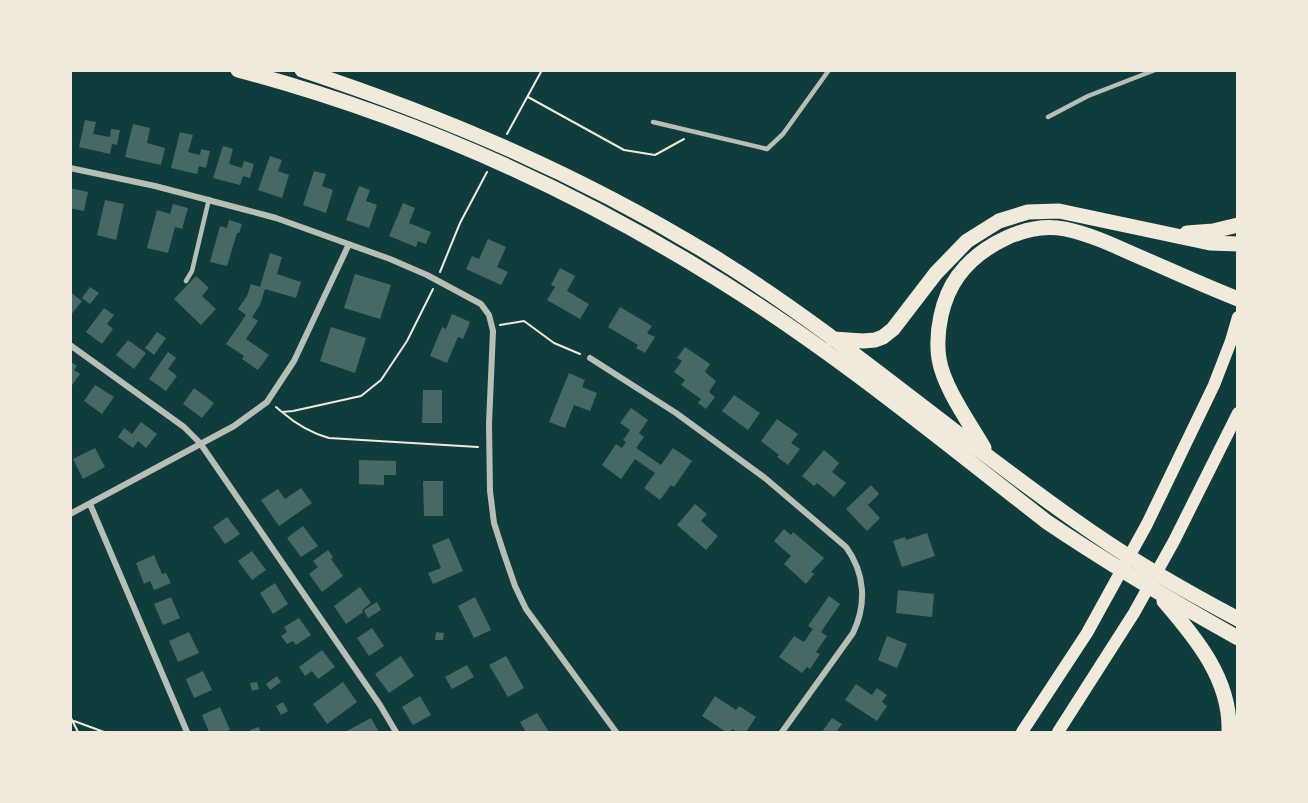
<svg xmlns="http://www.w3.org/2000/svg" width="1308" height="803" viewBox="0 0 1308 803" font-family="'Sofia Sans Condensed',sans-serif">
  <style>
    .building { fill: #486865 }
    .lines { fill: none; stroke-linecap: round; stroke-linejoin: round }
    .path { stroke: #f1e9da; stroke-width: 2 }
    .service { stroke: #b8beb3; stroke-width: 4.5 }
    .minor { stroke: #b8beb3; stroke-width: 6 }
    .secondary { stroke: #f1e9da; stroke-width: 12 }
    .trunk { stroke: #f1e9da; stroke-width: 15 }
  </style>
  <rect width="100%" height="100%" fill="#0f3d3e"/>
  <!-- building -->
  <path class="building" d="M85 120 96 122 93 134 110 137 111 129 120 130 117 145 112 144 110 154 79 147Z
    M133 124 150 128 147 143 165 148 161 165 125 157Z
    M180 132 193 135 188 152 200 155 201 149 210 151 206 168 199 166 197 174 171 168Z
    M223 146 233 149 229 164 242 168 244 161 254 164 250 178 243 176 240 185 213 178Z
    M270 156 282 160 278 171 289 175 282 198 258 190Z
    M314 171 326 174 322 186 333 190 326 213 303 205Z
    M359 186 370 190 366 201 377 205 369 228 346 220Z
    M70 188 88 192 84 211 70 208Z
    M105 200 124 204 116 240 97 235Z
    M403 203 415 208 409 223 431 232 426 244 418 241 416 247 389 236Z
    M173 204 188 208 182 229 175 227 168 253 147 248 157 210 170 214Z
    M229 220 242 224 239 233H237L227 266 210 262 220 226 227 228Z
    M488 239 506 247 497 267 508 272 501 285 466 269 472 256 479 259Z
    M270 253 282 257 277 274 301 282 296 298 265 289 260 305 252 317 258 321 246 339 269 355 258 370 242 359 244 356 226 344 246 315 238 309 247 296 251 284 260 287Z
    M560 268 575 276 567 291 589 304 580 319 547 300 555 287 551 285Z
    M355 274 391 285 380 319 344 308Z
    M196 276 209 288 202 296 216 309 201 325 174 299Z
    M90 287 99 293 90 304 82 298Z
    M70 292 82 301 70 316Z
    M620 307 652 326 647 333 655 337 645 353 636 348 638 345 608 327Z
    M104 308 114 315 107 324 113 329 102 344 86 332Z
    M452 314 470 322 463 339 458 337 447 363 430 356 442 327 446 329Z
    M331 327 366 338 355 373 320 361Z
    M157 332 166 338 154 355 145 348Z
    M128 340 146 353 134 369 116 355Z
    M685 347 710 364 705 372 716 381 709 392 715 397 706 409 698 403 701 399 681 385 685 380 674 372 682 361 677 358Z
    M168 352 176 358 168 369 177 376 166 391 149 379Z
    M70 361 77 366 74 370 80 374 70 388Z
    M569 373 585 380 582 387 597 393 590 411 574 405 565 428 549 422Z
    M95 385 114 397 102 414 84 401Z
    M194 388 214 403 202 418 183 404Z
    M423 390H442V423H422Z
    M734 395 760 413 748 430 722 411Z
    M631 408 648 420 639 433 644 437 636 448 661 465 673 448 692 461 674 487 671 485 660 500 644 488 655 473 635 459 621 479 602 465 616 444 622 448 626 442 623 440 630 430 620 423Z
    M777 419 798 434 791 443 800 449 788 465 777 457 779 455 761 441Z
    M141 422 157 434 146 448 138 441 133 448 118 437 124 428 132 434Z
    M95 448 105 467 83 479 73 459Z
    M824 450 839 463 832 472 846 483 834 497 817 483 814 486 802 476Z
    M359 460 396 461V475H384V485L359 484Z
    M423 481H443V516H424Z
    M871 485 879 494 868 505 880 518 867 531 846 509Z
    M301 488 312 503 279 526 261 500 278 489 285 499Z
    M695 504 707 514 701 521 718 536 706 550 677 525Z
    M227 517 240 534 225 544 213 527Z
    M303 526 318 546 301 557 287 538Z
    M784 529 791 535 793 532 824 558 811 572 814 574 806 584 784 564 791 556 774 541Z
    M927 533 935 556 902 567 893 541 905 537 906 540Z
    M449 538 463 571 433 584 428 573 441 568 432 545Z
    M328 550 333 557 331 559 343 576 322 592 309 574 318 567 313 561Z
    M252 551 266 570 252 580 238 561Z
    M154 555 162 574 166 573 171 583 154 590 150 581 144 584 136 563Z
    M275 583 288 604 273 614 260 593Z
    M360 587 371 603 362 610 363 612 346 624 334 606Z
    M898 590 934 594 932 617 896 613Z
    M829 596 840 604 821 632 827 636 816 652 820 654 810 669 807 667 802 673 779 657 794 636 804 642 813 629 808 626Z
    M171 597 180 618 163 625 154 604Z
    M475 597 491 630 474 638 458 606Z
    M377 602 381 610 368 618 364 610Z
    M299 618 311 635 296 645 293 641 287 644 281 636 287 632 284 627Z
    M372 628 384 646 369 656 357 638Z
    M189 632 199 653 178 662 169 641Z
    M436 632 444 633 443 640H435Z
    M887 636 907 644 897 668 878 660Z
    M322 650 335 667 318 679 312 671 305 676 299 667Z
    M401 656 414 676 389 693 375 674Z
    M506 656 524 688 508 697 489 665Z
    M467 665 474 677 452 689 445 677Z
    M203 671 212 690 194 698 186 679Z
    M277 676 281 682 270 690 266 684Z
    M257 682 259 689 252 691 250 683Z
    M343 682 357 702 327 724 313 704Z
    M856 684 872 695 877 688 887 695 882 702 887 706 877 721 845 700Z
    M420 696 431 715 413 725 402 707Z
    M715 696 736 710 739 706 756 717 746 732H738L732 729 730 732H726L702 716Z
    M283 702 288 711 281 715 276 706Z
    M220 707 230 730 224 732H209L202 715Z
    M537 713 549 732H526L520 722Z
    M371 718 379 732H345Z
    M832 718 842 724 836 732H822Z
    M259 727 260 732H251L250 730Z"/>
  <g class="lines">
    <!-- path -->
    <path class="path" d="M528 97 624 150 655 155 684 139
      M507 134 542 70
      M440 272 460 223 487 172
      M500 325 524 321 554 343 580 354
      M276 407 282 412 293 411 361 396 381 380 407 341 433 289
      M282 412C297 425 311 433 329 438L478 447
      M70 716 78 732
      M74 721 104 732"/>
    <!-- service -->
    <path class="service" d="M1048 117 1088 96 1155 70
      M653 122 767 149 783 134 829 70
      M186 281 192 271 209 199"/>
    <!-- minor -->
    <path class="minor" d="M70 168 155 186 276 218 390 259 427 275 481 304 489 315 493 331 489 424 490 491 494 523 503 551 515 586 526 609 616 732
      M70 345 184 427 200 443 380 705 396 732
      M590 358 676 413 765 478 846 547C865 573 867 604 853 633L782 732
      M90 504 187 732
      M70 514 234 426 267 402 294 361 349 244"/>
    <!-- secondary -->
    <path class="secondary" d="M1022 732 1087 633 1147 524 1214 385 1231 341 1238 317
      M1058 732 1134 613 1174 541 1238 413"/>
    <!-- trunk -->
    <path class="trunk" d="M238 70C430 121 609 205 773 315 868 379 957 452 1047 522 1109 564 1172 601 1238 638
      M302 70C447 118 580 175 711 255 846 338 965 446 1096 535 1141 566 1189 593 1238 619
      M1187 233 1213 231 1238 225
      M833 339 863 341 875 340 883 337 893 329 936 273 967 241 999 221 1028 212 1059 211 1210 243 1238 244
      M984 448C969 422 944 388 939 359 935 332 942 298 958 276 980 246 1027 221 1065 229 1089 234 1111 244 1133 254 1168 269 1202 285 1238 299
      M1164 601C1196 638 1231 680 1229 732"/>
  </g>
  <!-- border -->
  <rect width="1308" height="803" fill="none" stroke="#f1e9da" stroke-width="144"/>
</svg>
